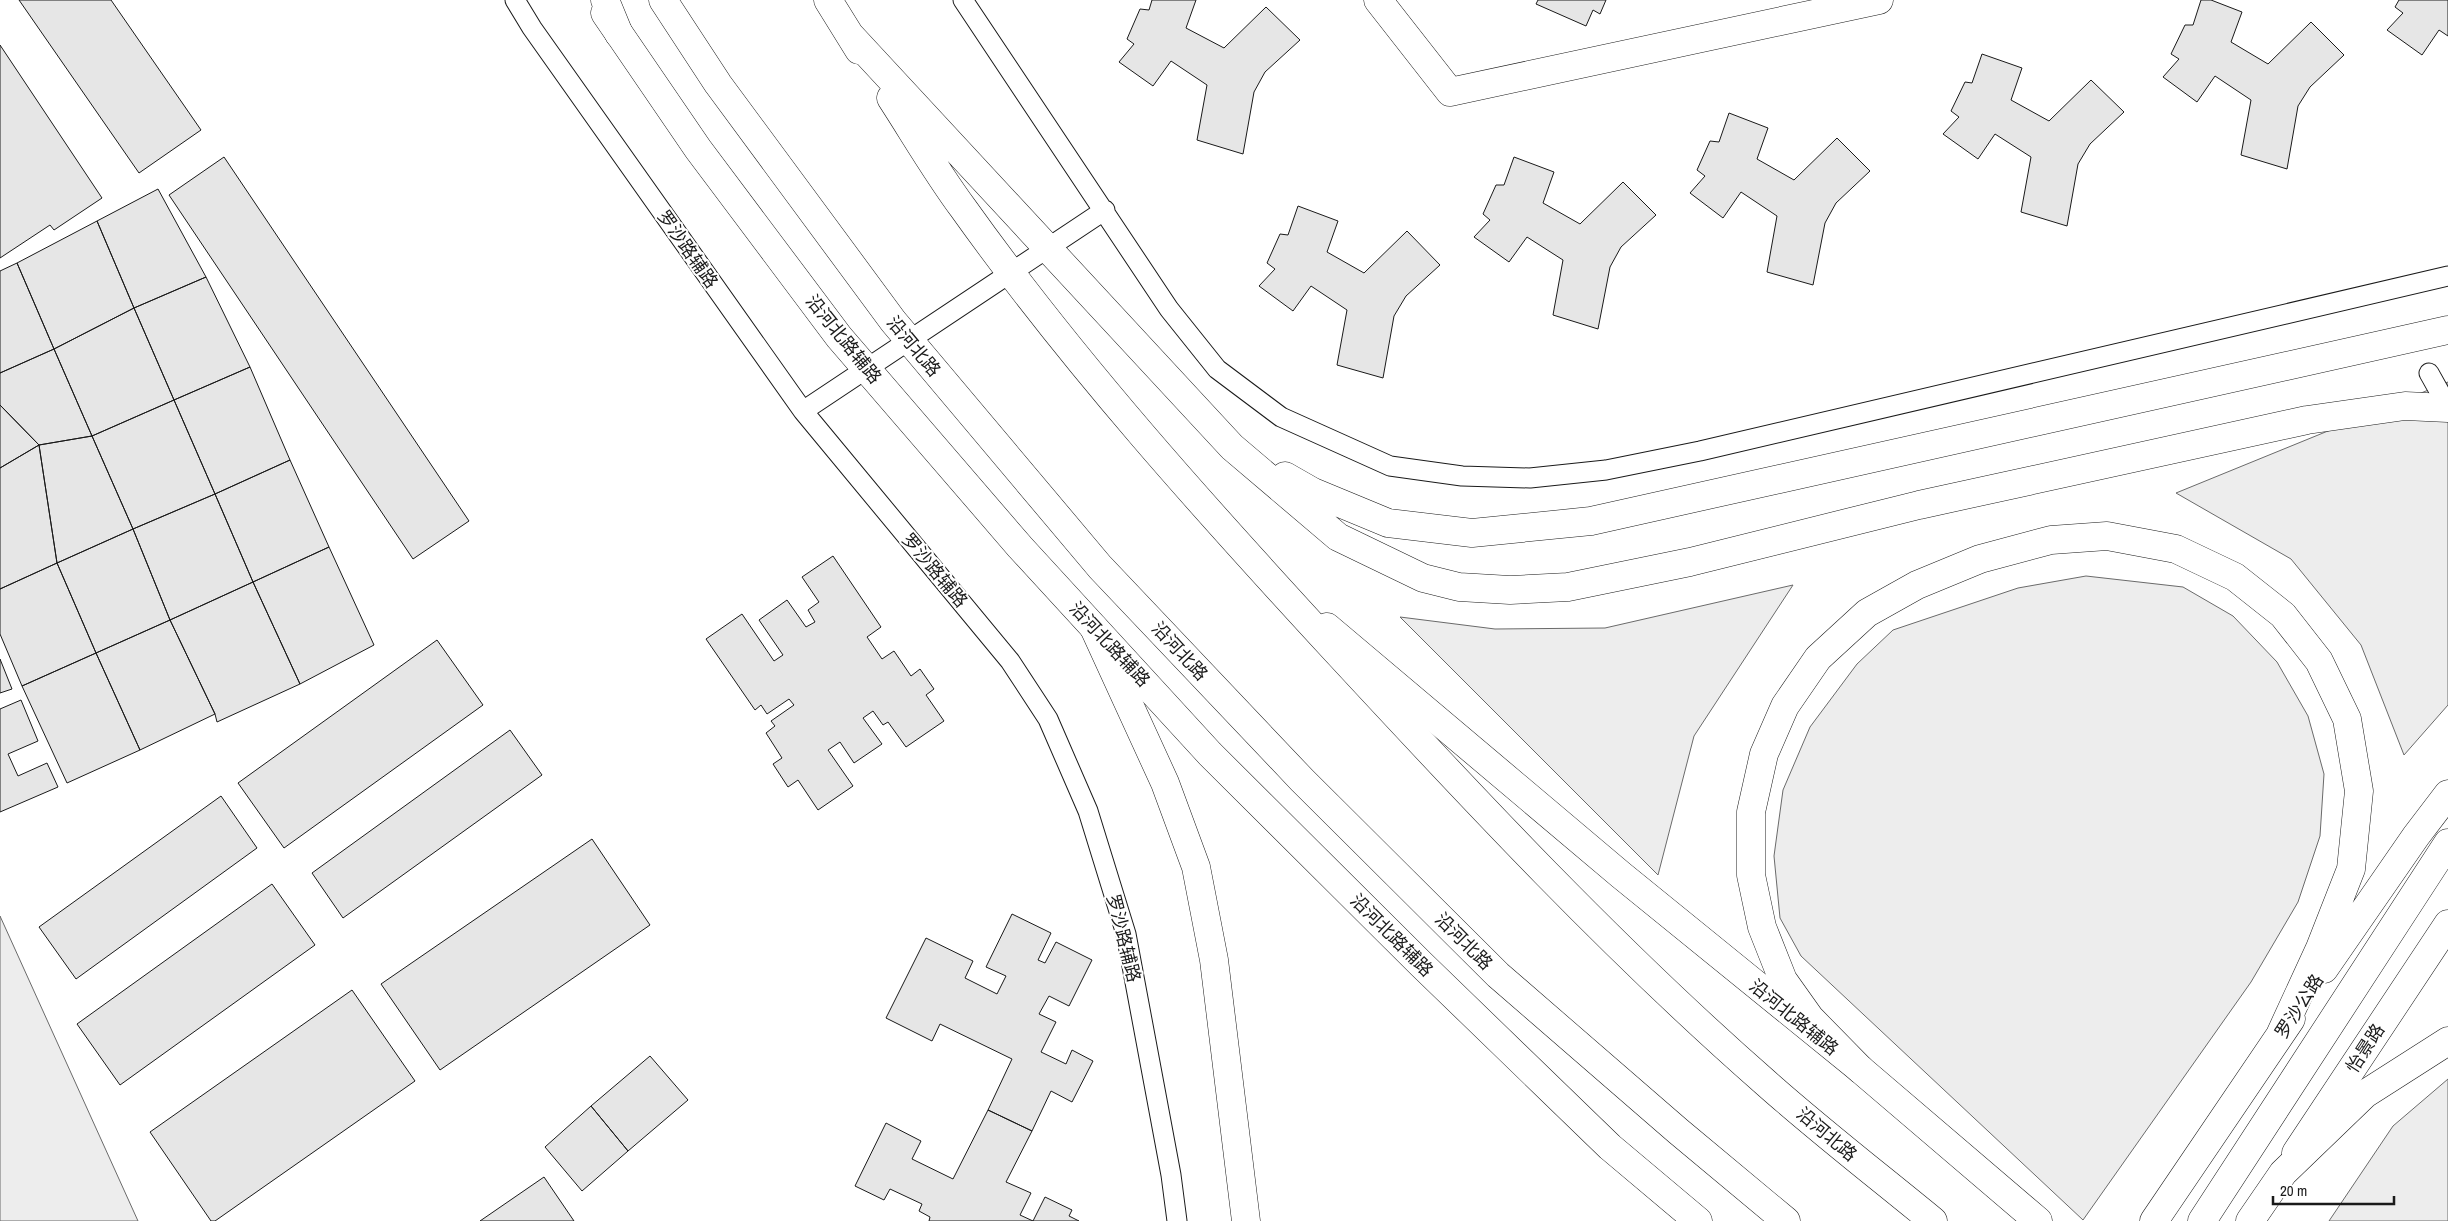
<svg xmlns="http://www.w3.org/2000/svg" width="2448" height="1221" viewBox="0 0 2448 1221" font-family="'Archivo Narrow','Noto Sans SC',sans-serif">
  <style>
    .built { fill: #ededed; stroke: #6a6a6a }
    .building { fill: #e6e6e6; stroke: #1a1a1a }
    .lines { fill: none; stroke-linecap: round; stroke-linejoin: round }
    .service-casing { stroke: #1a1a1a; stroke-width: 21 }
    .minor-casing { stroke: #1a1a1a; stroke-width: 29 }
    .primary-casing { stroke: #1a1a1a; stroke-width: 29 }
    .trunk-casing { stroke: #1a1a1a; stroke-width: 29 }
    .service { stroke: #fff; stroke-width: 19 }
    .minor { stroke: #fff; stroke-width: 28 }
    .primary { stroke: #fff; stroke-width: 28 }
    .trunk { stroke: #fff; stroke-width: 28 }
    .labels { text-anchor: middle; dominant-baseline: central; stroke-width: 4; stroke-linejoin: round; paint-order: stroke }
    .street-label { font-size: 18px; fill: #1a1a1a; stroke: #fff }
  </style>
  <rect width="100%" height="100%" fill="#fff"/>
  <!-- built -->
  <path class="built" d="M2448 382V705L2404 755 2361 645 2291 559 2176 493Z
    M2086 576 2183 587 2233 616 2277 662 2308 716 2324 774 2320 836 2298 902 2251 982 2083 1220 1801 956 1780 918 1774 856 1783 790 1810 727 1857 664 1893 630 2018 588Z
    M1793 585 1694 736 1658 875 1400 617 1495 629 1605 628Z
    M0 916 138 1221H0Z
    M2448 1079V1221H2329L2393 1126Z"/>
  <!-- building -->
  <path class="building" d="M19 0H111L201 130 139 173Z
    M1152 0H1196L1186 28 1224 48 1266 7 1300 40 1265 72 1254 92 1243 154 1197 140 1207 85 1171 61 1153 86 1119 62 1134 44 1127 39 1140 9 1149 10Z
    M1538 0H1606L1600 14 1593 10 1586 26 1536 4Z
    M2201 0H2211L2242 12 2231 42 2268 64 2311 22 2344 55 2310 87 2298 106 2287 169 2241 155 2251 100 2215 76 2197 102 2163 77 2179 59 2171 54 2185 25H2193Z
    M2399 0H2448V36L2439 30 2422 55 2387 30 2403 13 2395 7Z
    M0 45 102 198 54 230 50 225 0 258Z
    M1982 54 2022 68 2011 100 2049 121 2091 80 2124 112 2090 144 2078 164 2067 226 2021 212 2031 157 1995 134 1978 159 1943 134 1959 117 1951 111 1965 82 1972 83Z
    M1729 113 1768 128 1757 159 1794 180 1837 138 1870 171 1836 203 1825 223 1813 285 1767 272 1777 216 1741 192 1723 218 1690 193 1705 176 1697 170 1710 141 1719 142Z
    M224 157 469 521 413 559 169 195Z
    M1514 157 1554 172 1543 203 1580 224 1623 182 1656 215 1621 247 1610 267 1598 329 1553 315 1563 260 1527 237 1509 262 1474 237 1490 220 1483 214 1496 185H1504Z
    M158 189 206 277 134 308 97 221Z
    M1298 206 1338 221 1327 252 1364 273 1407 231 1440 265 1406 296 1394 316 1383 378 1337 365 1347 310 1311 286 1293 311 1259 286 1275 269 1267 263 1280 234 1288 235Z
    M97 221 134 308 54 349 17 263Z
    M17 263 54 349 0 373V271Z
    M206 277 250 367 174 400 134 308Z
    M134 308 174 400 92 436 54 349Z
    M54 349 92 436 39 445 0 405V373Z
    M250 367 290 460 215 494 174 400Z
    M174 400 215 494 133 529 92 436Z
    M0 405 39 445 0 468Z
    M92 436 133 529 57 563 39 445Z
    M39 445 57 563 0 589V468Z
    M290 460 329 547 253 582 215 494Z
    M215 494 253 582 170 620 133 529Z
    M133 529 170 620 96 653 57 563Z
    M329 547 374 645 300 684 253 582Z
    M833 556 881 627 867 637 882 659 894 651 911 676 920 669 934 689 926 695 944 721 906 747 888 722 883 725 873 711 863 718 882 744 854 763 840 742 828 750 853 786 818 810 798 780 788 787 773 764 782 758 766 733 775 726 771 721 794 705 789 699 767 714 761 705 755 710 706 639 742 614 774 661 783 655 759 620 787 600 806 627 815 622 808 610 819 602 802 577Z
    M57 563 96 653 22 686 0 634V589Z
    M253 582 300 684 217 722 215 714 170 620Z
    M170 620 215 714 140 750 96 653Z
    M437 640 483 705 284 848 238 783Z
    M96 653 140 750 67 783 22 686Z
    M0 659 12 689 0 693Z
    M21 700 38 741 8 754 18 776 47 763 58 787 0 812V709Z
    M510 730 542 775 343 918 312 873Z
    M221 796 257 848 76 979 39 927Z
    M592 839 650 925 440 1070 381 984Z
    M272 884 315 945 120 1085 77 1024Z
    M1012 914 1051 933 1038 960 1045 963 1056 942 1092 960 1069 1006 1049 996 1039 1014 1056 1022 1041 1052 1066 1064 1072 1050 1093 1061 1072 1102 1051 1091 1032 1131 988 1110 1012 1059 940 1024 932 1041 886 1018 926 938 973 961 965 978 997 994 1006 976 986 967Z
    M352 990 415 1081 215 1221H211L150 1132Z
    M650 1056 688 1100 628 1151 591 1106Z
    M591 1106 628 1151 582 1191 545 1147Z
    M988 1110 1032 1131 1006 1182 1031 1193 1020 1215 1033 1221H929L930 1217 919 1211 922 1204 890 1189 884 1200 855 1186 886 1123 921 1141 912 1159 953 1179Z
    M544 1177 574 1221H480Z
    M1045 1197 1072 1210 1069 1216 1079 1221H1033Z"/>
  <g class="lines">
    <defs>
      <path id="service" d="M515 0 532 28 803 411 1010 661 1048 719 1088 811 1126 934 1171 1175 1177 1221
        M963 0 1169 309 1217 369 1281 417 1390 466 1462 476 1530 478 1606 470 1700 451 2448 276
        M2429 373 2448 407
        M803 411 1105 210"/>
      <path id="minor" d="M1378 0 1450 92 1879 0"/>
      <path id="primary" d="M605 13 698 149 839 337 1020 547 1210 754 1421 964 1610 1147 1698 1221
        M1327 627 1621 875 1860 1069 2038 1221
        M2296 1153 2448 924"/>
      <path id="trunk" d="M605 0 619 34
        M663 0 718 84 893 321 1100 567 1302 780 1498 975 1678 1131 1786 1221
        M828 0 859 50
        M849 34 1232 447 1338 537 1423 578 1459 587 1510 590 1568 587 1690 562 1919 505 2307 420 2405 406 2448 408
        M891 98C915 135 937 173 963 208 1075 365 1205 509 1336 651 1474 800 1613 949 1766 1083 1820 1131 1877 1175 1933 1221
        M1285 476 1313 492 1388 523 1472 533 1591 521 2448 330
        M1094 628 1165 783 1196 867 1214 960 1246 1221
        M2324 969 2416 836 2448 794
        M1860 1069 1810 1018 1783 980 1762 927 1751 875V812L1764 754 1785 706 1818 658 1867 613 1917 585 1980 559 2051 540 2107 536 2176 549 2235 577 2283 615 2319 661 2347 719 2359 791 2351 869 2320 948 2280 1035
        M2154 1221 2291 1019
        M2202 1221 2448 843
        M2250 1221 2283 1173 2365 1094 2448 1041"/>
    </defs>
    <!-- service casing -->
    <use href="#service" class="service-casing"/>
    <!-- minor casing -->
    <use href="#minor" class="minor-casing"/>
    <!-- primary casing -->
    <use href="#primary" class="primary-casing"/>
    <!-- trunk casing -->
    <use href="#trunk" class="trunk-casing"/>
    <!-- service -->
    <use href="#service" class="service"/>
    <!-- minor -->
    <use href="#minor" class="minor"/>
    <!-- primary -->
    <use href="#primary" class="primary"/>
    <!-- trunk -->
    <use href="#trunk" class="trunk"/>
  </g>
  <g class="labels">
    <!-- street labels -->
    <g class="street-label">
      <text transform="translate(688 249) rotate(55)">罗沙路辅路</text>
      <text transform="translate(844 339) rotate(51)">沿河北路辅路</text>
      <text transform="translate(914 346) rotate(50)">沿河北路</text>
      <text transform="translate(935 570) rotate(50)">罗沙路辅路</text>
      <text transform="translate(1110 644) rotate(47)">沿河北路辅路</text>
      <text transform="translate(1180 651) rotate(47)">沿河北路</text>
      <text transform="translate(1392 935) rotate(45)">沿河北路辅路</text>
      <text transform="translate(1124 938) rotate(76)">罗沙路辅路</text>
      <text transform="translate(1464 941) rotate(45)">沿河北路</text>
      <text transform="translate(2299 1006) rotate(-57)">罗沙公路</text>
      <text transform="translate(1794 1017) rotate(39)">沿河北路辅路</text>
      <text transform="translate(2365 1048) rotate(-57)">怡景路</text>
      <text transform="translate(1827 1134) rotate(40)">沿河北路</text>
    </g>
  </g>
  <!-- scale -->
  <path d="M2273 1196v8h121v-8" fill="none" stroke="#1a1a1a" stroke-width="2.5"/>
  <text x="2280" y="1196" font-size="15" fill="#1a1a1a" stroke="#ffffff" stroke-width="4" paint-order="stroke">20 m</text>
</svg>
